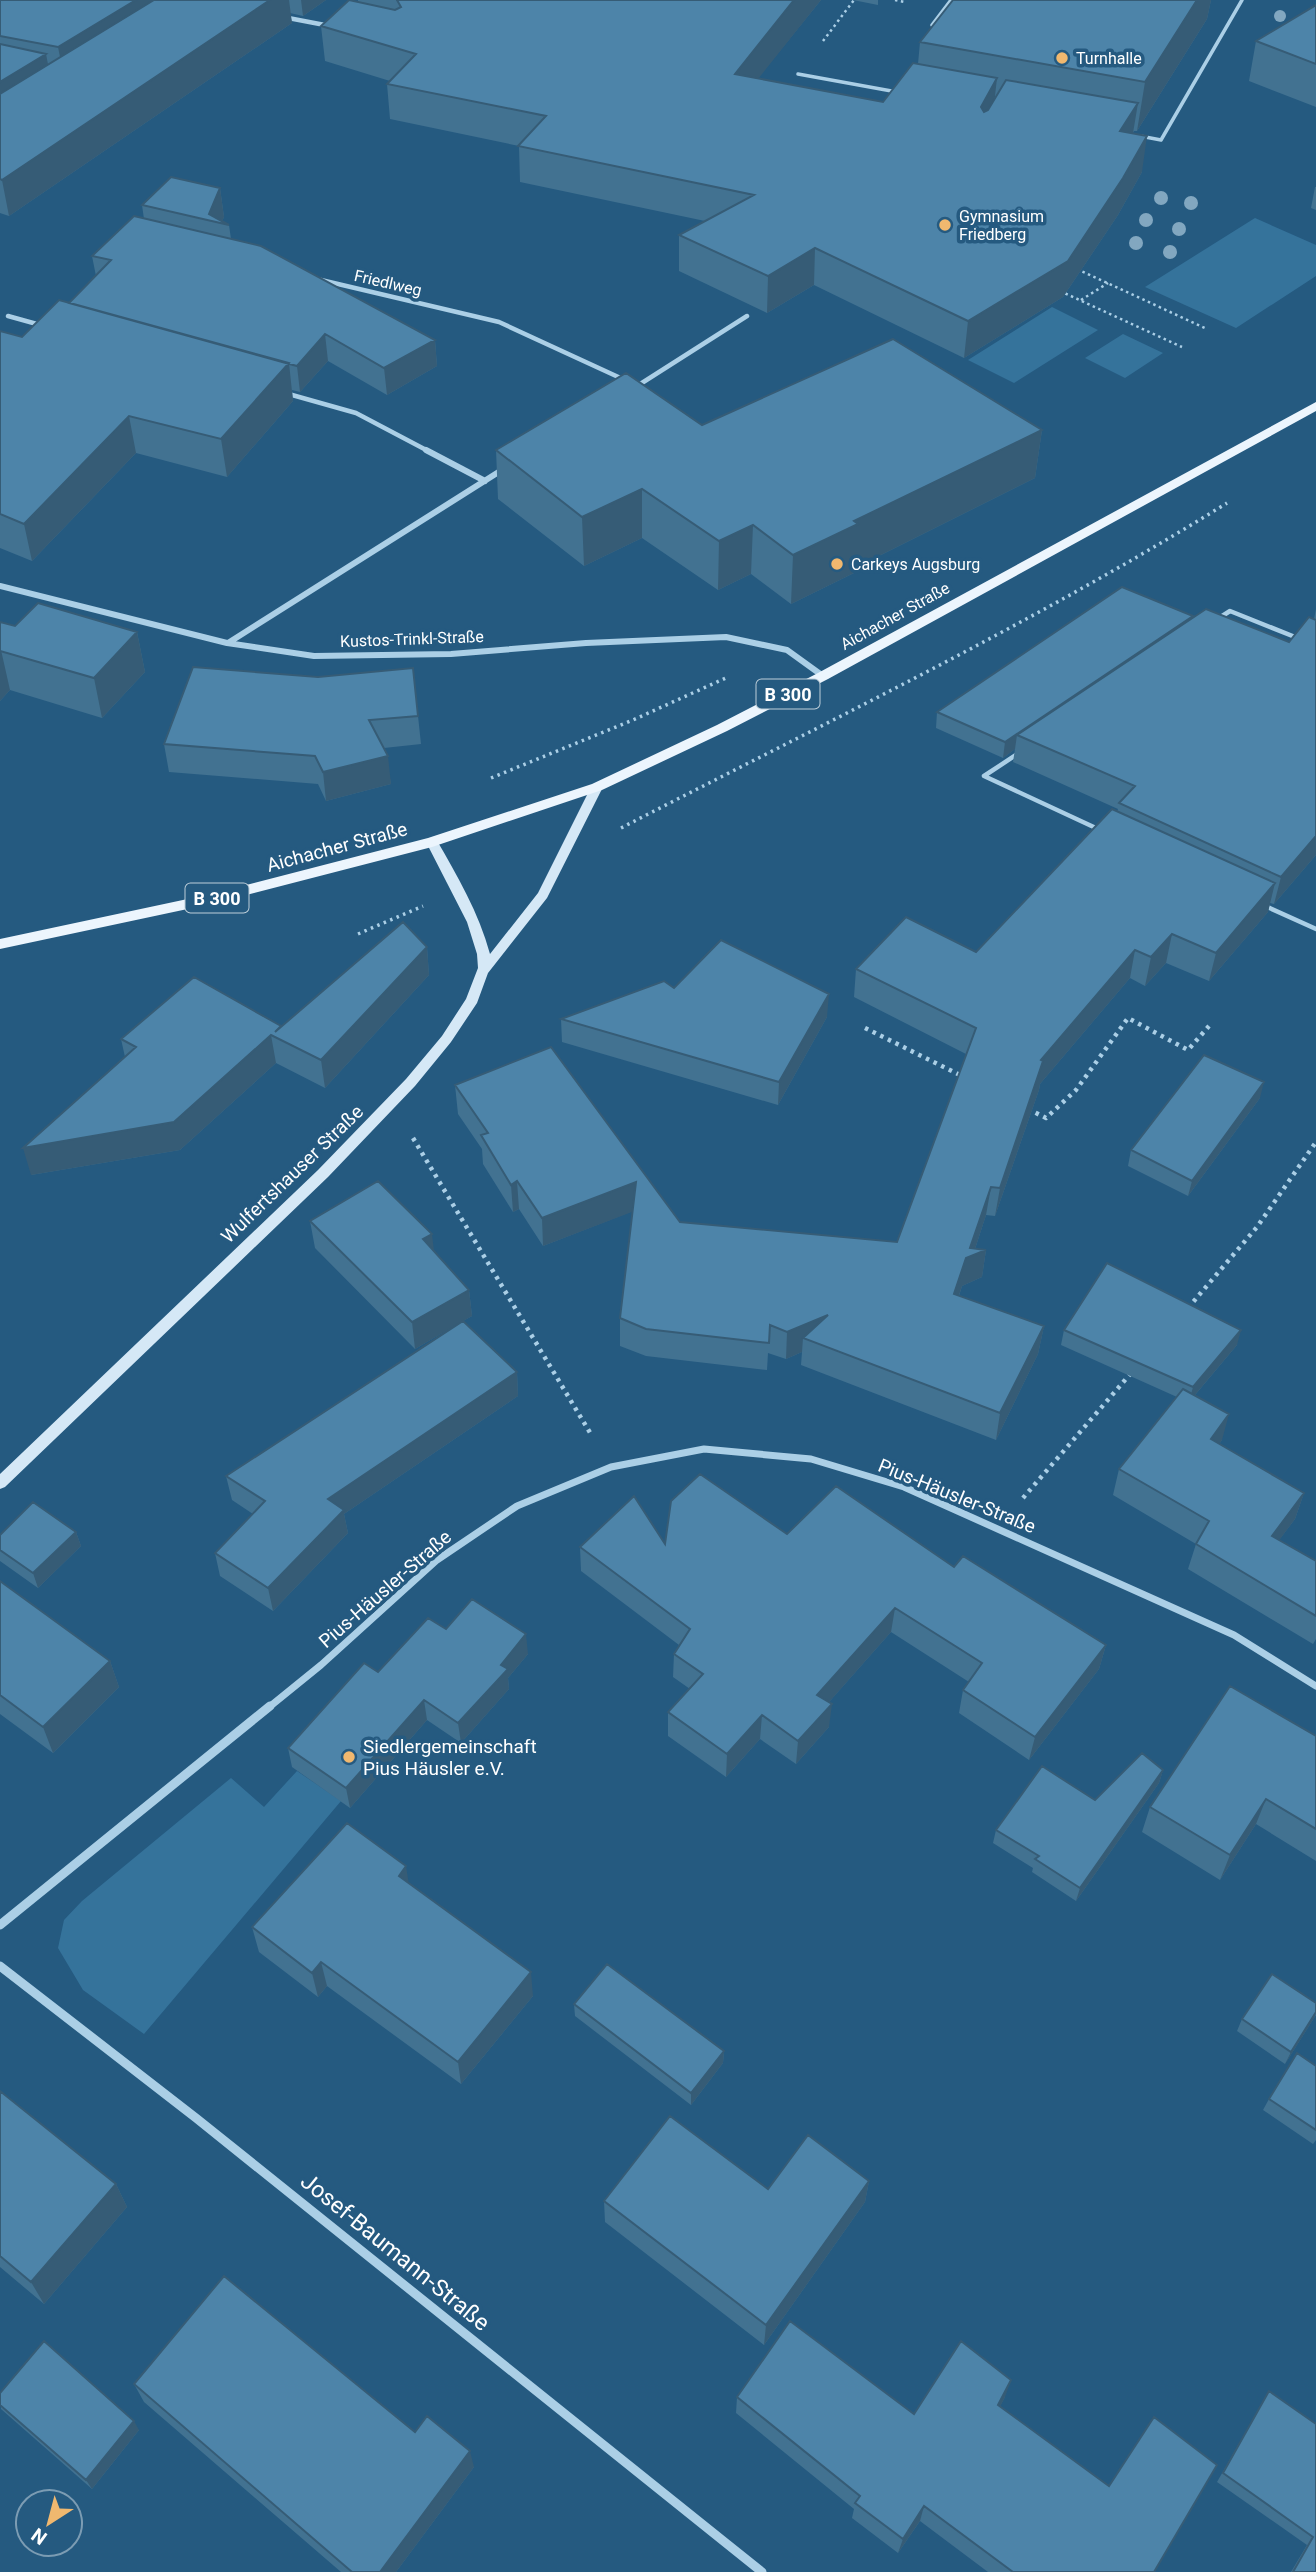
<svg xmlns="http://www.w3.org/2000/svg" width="1316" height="2572" viewBox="0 0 1316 2572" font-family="Roboto,sans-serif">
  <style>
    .green { fill: #35739b }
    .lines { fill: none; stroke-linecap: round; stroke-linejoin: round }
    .path-far2 { stroke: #abcfe6; stroke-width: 2.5; stroke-dasharray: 2.5 3.5; stroke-linecap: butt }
    .path-far1 { stroke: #abcfe6; stroke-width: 3.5; stroke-dasharray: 2.5 4.5; stroke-linecap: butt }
    .path { stroke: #abcfe6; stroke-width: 4.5; stroke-dasharray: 3.5 5; stroke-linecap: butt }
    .lane-far1 { stroke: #abcfe6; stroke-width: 3.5 }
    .lane { stroke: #abcfe6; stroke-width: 4.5 }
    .street-far3 { stroke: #abcfe6; stroke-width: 4.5 }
    .street-far2 { stroke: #abcfe6; stroke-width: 6 }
    .street-far1 { stroke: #abcfe6; stroke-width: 7 }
    .street { stroke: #abcfe6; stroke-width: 9 }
    .secondary { fill: #d5e8f6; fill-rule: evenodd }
    .primary { fill: #ecf5fd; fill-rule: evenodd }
    .tree { fill: #82a7c0 }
    .wall { fill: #427291 }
    .shaded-wall { fill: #365c76 }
    .building { fill: #4d84a9; stroke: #365c76; stroke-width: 2 }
    .poi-dot { fill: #f0b86f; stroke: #255a80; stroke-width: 2.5 }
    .labels { text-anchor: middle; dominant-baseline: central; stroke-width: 7; stroke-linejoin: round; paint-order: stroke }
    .far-poi-label { font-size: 16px; fill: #fff; stroke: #255a80; text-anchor: start }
    .far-street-label { font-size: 16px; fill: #fff; stroke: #255a80 }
    .shield { fill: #255a80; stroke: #beced9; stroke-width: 2 }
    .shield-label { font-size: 18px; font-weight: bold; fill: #fff }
    .street-label { font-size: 19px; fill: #fff; stroke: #255a80 }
    .poi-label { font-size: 19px; fill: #fff; stroke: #255a80; text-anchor: start }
    .near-street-label { font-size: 23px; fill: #fff; stroke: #255a80 }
  </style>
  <rect width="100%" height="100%" fill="#255a80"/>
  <!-- green -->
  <path class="green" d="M1255 218 1316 245V276L1236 328 1145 287Z
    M1052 307 1098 330 1014 383 968 360Z
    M1123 334 1163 353 1125 378 1085 358Z
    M297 1771 341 1801 144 2034 83 1990 58 1948 64 1920 82 1901 231 1778 264 1807Z"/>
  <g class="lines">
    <!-- path-far2 -->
    <path class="path-far2" d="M895 0 905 2
      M823 41 854 0
      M1077 269 1207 329
      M1060 291 1182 347
      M1081 300 1108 283"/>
    <!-- path-far1 -->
    <path class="path-far1" d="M491 778 633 720 728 677
      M621 828C825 723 1032 624 1227 503
      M358 934 423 906"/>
    <!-- path -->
    <path class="path" d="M865 1028 964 1077
      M1028 1109 1046 1118 1076 1090 1128 1018 1188 1050 1209 1026
      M413 1138 592 1436
      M1188 1308 1257 1227 1316 1142
      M1023 1498 1132 1372"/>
    <!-- lane-far1 -->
    <path class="lane-far1" d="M939 27 932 25 951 0
      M798 74 897 92
      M1140 136 1161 140 1242 0"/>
    <!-- lane -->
    <path class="lane" d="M1219 618 1230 611 1300 639
      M1019 753 984 776 1098 829
      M1263 905 1316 929"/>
    <!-- street-far3 -->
    <path class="street-far3" d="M283 17 330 26
      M321 280 499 322 627 381
      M8 316 44 326
      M634 388 747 316
      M285 393 356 413 430 452"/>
    <!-- street-far2 -->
    <path class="street-far2" d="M426 450 485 481
      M0 586 227 643 314 656 451 654 586 643 726 637 787 650 823 676
      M228 643 505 468"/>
    <!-- street-far1 -->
    <path class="street-far1" d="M268 1708 321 1665 437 1560 517 1506 611 1467 704 1449 811 1459 904 1487 1234 1635 1316 1686"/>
    <!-- street -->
    <path class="street" d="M0 1925 270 1706
      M0 1966 196 2118 762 2572"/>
    <!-- secondary -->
    <path class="secondary" d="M597 783 603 787 547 898 488 973 477 1003 451 1042 415 1086 328 1177 5 1487 0 1489V1474L318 1170 406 1079 442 1036 466 999 478 968 477 954 467 922 426 842 428 839H436C457 875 479 913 490 954L538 893 591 787Z"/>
    <!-- primary -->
    <path class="primary" d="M1316 402V411L828 679 727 731 602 790 432 847 211 904 0 949V939L211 894 428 838 592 784 717 725 818 673Z"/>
  </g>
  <!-- trees -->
  <g class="tree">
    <circle cx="1280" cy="16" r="6"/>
    <circle cx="1161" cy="198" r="7"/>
    <circle cx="1191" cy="203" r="7"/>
    <circle cx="1146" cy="220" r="7"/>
    <circle cx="1179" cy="229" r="7"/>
    <circle cx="1136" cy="243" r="7"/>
    <circle cx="1170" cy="252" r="7"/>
  </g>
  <!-- wall -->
  <path class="wall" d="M0 0H326L303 16 290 13 292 23 9 216 0 213Z
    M358 0H821L758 78 883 102 918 64 920 42 953 0H1211L1207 19 1137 131H1134L1133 133 1142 172 1118 215 1063 297 964 358 814 285 767 313 679 271V235L705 221 520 182 519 146 390 119 387 84 390 81 325 61 321 26 358 2Z
    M853 0H878V5Z
    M1316 5V107L1249 81 1256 41Z
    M1315 187H1316V210L1311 208Z
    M220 188 224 217 222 221 229 225 231 239 435 340 437 366 387 395 328 361 300 392 292 390 293 401 227 477 136 453 32 561 0 548V331L22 337 69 303 96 276 92 256 144 219 142 205Z
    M702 425 1042 430 1035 478 855 568 854 573 791 604 751 574 718 590 642 538 584 566 498 499 496 450Z
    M1316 609V855L1274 904 1270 903 1268 912 1209 981 1166 963 1145 986 1130 978 1040 1084 1039 1090 995 1216 986 1215 975 1249 986 1250 982 1277 962 1286 959 1296 1044 1326 1038 1354 996 1440 801 1365 802 1352 786 1359 768 1353 767 1370 646 1356 620 1346V1318L633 1211 543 1246 519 1209 513 1212 483 1164 482 1149 458 1114 455 1085 680 1222 897 1242 966 1054 854 997 856 969 976 952 1117 812 1118 809 1013 762 1015 749 1003 758 936 728 937 712 1193 618 1289 642 1314 619Z
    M0 622 15 626 137 632 145 672 102 718 10 690 0 701Z
    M193 667 418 716 421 744 384 748 391 784 326 801 318 784 169 772 164 744Z
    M427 947 429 975 325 1088 276 1063 180 1150 31 1175 125 1057 121 1039 281 1026Z
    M674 988 827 1017 778 1105 562 1042 561 1019Z
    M1260 1098 1188 1196 1128 1166 1131 1150Z
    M310 1221 434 1251 469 1290 472 1316 463 1321 517 1372 518 1396 344 1514 348 1533 273 1611 220 1576 215 1553 253 1514 232 1500 226 1476 456 1325 415 1349 315 1248Z
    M1064 1330 1237 1345 1195 1395 1222 1440 1219 1444 1304 1493 1295 1519 1279 1540 1316 1561V1639L1313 1644 1188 1569 1196 1544 1113 1495 1119 1469 1177 1397 1061 1345Z
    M76 1532 81 1546 38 1588 0 1561V1535Z
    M787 1534 954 1567 1106 1645 1099 1669 1029 1760 959 1713 963 1690 969 1682 891 1632 829 1702V1727L796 1764 760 1739 726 1777 668 1736V1712L690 1689 673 1677 674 1654 679 1645 581 1571 580 1547 665 1544Z
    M0 1581 110 1661 119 1687 53 1753 0 1714Z
    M446 1629 528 1654 508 1678 509 1689 461 1743 427 1720 350 1808 292 1767 288 1748 378 1672Z
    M1316 1736V1861L1256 1824 1220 1880 1142 1832 1150 1807Z
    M1163 1770 1159 1783 1076 1901 1032 1872 1033 1868 993 1843 996 1830 1095 1800Z
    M409 1884 533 1996 461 2084 327 1986 318 1997 259 1952 252 1927Z
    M1316 2003V2015L1314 2018 1285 2064 1237 2031 1242 2019Z
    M574 2004 724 2051 723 2063 691 2105 575 2016Z
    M1316 2066V2140L1313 2144 1263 2110 1269 2099Z
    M0 2091 116 2184 127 2207 44 2304 0 2267Z
    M869 2181 865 2202 764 2345 605 2222 604 2201Z
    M134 2384 415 2432 474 2467 396 2572H341L144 2402Z
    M1269 2391 1316 2424V2572H1291L1307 2545 1217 2482Z
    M0 2393 139 2430 92 2489 1 2409Z
    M737 2397 914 2414 1005 2397 1000 2406 1154 2572H988L920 2521 898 2553 852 2518 854 2509 736 2413Z"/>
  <!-- shaded-wall -->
  <path class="shaded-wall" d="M136 0H197L65 82 58 47Z
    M270 0H289L292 23 9 216 2 180Z
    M301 0H326L303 16Z
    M794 0H821L734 109 735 74Z
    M1197 0H1211L1207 19 1137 131 1145 82Z
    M46 54 53 90 0 122V82Z
    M997 78 993 114 977 142 981 107Z
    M1138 103 1132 139 1120 131Z
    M1147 136 1142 172 1118 215 1063 297 964 358 968 321Z
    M220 188 224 217 221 224 209 214Z
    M815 248 814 285 767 313 768 276Z
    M325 334 328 361 300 392 297 366Z
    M435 340 437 366 387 395 384 368Z
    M289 363 293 401 227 477 221 439Z
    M129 416 136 453 32 561 24 524Z
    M1042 430 1035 478 855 568 854 573 791 604 793 555 854 521Z
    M642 489V538L584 566 582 517Z
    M753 525 751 574 718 590 719 541Z
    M1193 616 1190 632 1017 735 1015 749 1003 758 1005 742Z
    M137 632 145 672 102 718 94 678Z
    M1 650 10 690 0 701V651Z
    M388 756 391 784 326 801 323 772Z
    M1316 836V855L1274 904 1281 877Z
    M1275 883 1268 912 1209 981 1216 953Z
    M1172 934 1166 963 1145 986 1151 957Z
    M427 947 429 975 325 1088 321 1060Z
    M1135 950 1130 978 1040 1084 1039 1090 995 1216 1000 1188 1041 1060Z
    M829 994 827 1017 778 1105 779 1082Z
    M271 1035 276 1063 180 1150 31 1175 23 1148Z
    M1264 1082 1260 1098 1188 1196 1192 1181Z
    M517 1181 519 1209 513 1212 511 1185Z
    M636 1182 637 1210 543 1246 542 1218Z
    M991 1187 986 1215 973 1255 986 1250 982 1277 962 1286 950 1322 954 1294Z
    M432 1234 435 1260 423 1239Z
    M469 1290 472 1316 415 1349 412 1322Z
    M828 1315 803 1338 802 1352 786 1359 787 1332Z
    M1044 1326 1038 1354 996 1440 1000 1413Z
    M1241 1330 1237 1345 1189 1402 1193 1387Z
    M517 1372 518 1396 344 1514 348 1533 273 1611 268 1588 328 1499Z
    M1229 1414 1222 1440 1204 1465 1211 1439Z
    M1304 1493 1295 1519 1263 1562 1272 1536Z
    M76 1532 81 1546 38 1588 33 1573Z
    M895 1608 891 1632 815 1718 817 1695Z
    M526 1634 528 1654 508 1678 509 1689 461 1743 458 1723 501 1665Z
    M1106 1645 1099 1669 1029 1760 1035 1737Z
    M110 1661 119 1687 53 1753 43 1727Z
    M424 1700 427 1720 350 1808 346 1788Z
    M832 1704 829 1727 796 1764 798 1741Z
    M762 1715 760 1739 726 1777 727 1754Z
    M1163 1770 1159 1783 1076 1901 1080 1888Z
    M1266 1799 1256 1824 1220 1880 1230 1855Z
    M406 1866 410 1891 399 1876Z
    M321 1962 327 1986 318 1997 312 1973Z
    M531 1972 533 1996 461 2084 458 2062Z
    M1316 2012 1314 2018 1285 2064 1291 2052Z
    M724 2051 723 2063 691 2105V2093Z
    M869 2181 865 2202 764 2345 766 2325Z
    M116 2184 127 2207 44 2304 31 2282Z
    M1011 2380 1005 2397 993 2421 998 2405Z
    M134 2421 139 2430 92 2489 86 2480Z
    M470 2451 474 2467 396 2572H380Z
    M924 2506 920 2521 898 2553 903 2539Z"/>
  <!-- building -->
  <path class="building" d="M0 0H136L58 47 0 36Z
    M154 0H270L2 180 0 179V94Z
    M349 0 395 10 401 7 397 0H396H794L735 74 883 102 913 63 997 78 981 107 984 112 988 110 1006 80 1138 103 1120 131 1147 136 1123 178 1068 261 968 321 815 248 768 276 679 235 754 195 518 146 546 116 387 84 416 54 321 26Z
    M953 0H1197L1145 82 920 42Z
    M1316 5V64L1256 41Z
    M0 44 46 54 0 82Z
    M171 177 220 188 209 214 229 225 142 205Z
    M134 216 261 246 435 340 384 368 325 334 297 366 69 303 111 260 92 256Z
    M59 300 289 363 221 439 129 416 24 524 0 514V331L22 337Z
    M893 339 1042 430 854 521 858 524 793 555 753 525 719 541 642 489 582 517 496 450 626 373 702 425Z
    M1122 587 1193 616 1005 742 937 712Z
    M38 603 137 632 94 678 0 651V622L15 626Z
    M1206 609 1289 642 1309 617 1316 620V836L1281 877 1119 803 1135 786 1017 735Z
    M193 667 318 677 413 668 418 716 369 720 388 756 323 772 315 756 164 744Z
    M1112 809 1275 883 1216 953 1172 934 1151 957 1135 950 1041 1060 1043 1061 1000 1188 991 1187 970 1248 986 1250 966 1258 954 1294 1044 1326 1000 1413 803 1338 828 1315 787 1332 770 1325 769 1343 646 1329 620 1318 636 1182 542 1218 517 1181 511 1185 481 1135 488 1133 455 1085 551 1047 680 1222 897 1242 976 1028 856 969 906 917 976 952Z
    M403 922 427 947 321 1060 271 1035 174 1122 23 1148 136 1047 121 1039 194 977 281 1026 275 1032Z
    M721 940 829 994 779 1082 561 1019 664 981 674 988Z
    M1204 1055 1264 1082 1192 1181 1131 1150Z
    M378 1181 432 1234 423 1239 469 1290 412 1322 310 1221Z
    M1107 1263 1241 1330 1193 1387 1064 1330Z
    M463 1321 517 1372 328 1499 344 1510 268 1588 215 1553 265 1501 226 1476Z
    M1183 1389 1229 1414 1211 1439 1304 1493 1272 1536 1316 1561V1616L1196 1544 1209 1521 1119 1469Z
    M700 1474 787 1534 836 1486 954 1567 963 1556 1106 1645 1035 1737 963 1690 982 1663 895 1608 817 1695 832 1704 798 1741 762 1715 727 1754 668 1712 703 1674 674 1654 690 1629 580 1547 634 1496 665 1544 671 1501Z
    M33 1502 76 1532 33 1573 0 1550V1535Z
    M0 1581 110 1661 43 1727 0 1695Z
    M472 1599 526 1634 501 1665 508 1669 458 1723 424 1700 346 1788 288 1748 364 1663 378 1672 428 1618 446 1629Z
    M1230 1686 1316 1736V1829L1266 1799 1230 1855 1150 1807Z
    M1142 1753 1163 1770 1080 1888 1035 1859 1039 1856 996 1830 1042 1766 1095 1800Z
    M347 1823 406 1866 399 1876 531 1972 458 2062 321 1962 312 1973 252 1927Z
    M607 1964 724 2051 691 2093 574 2004Z
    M1272 1974 1316 2003V2012L1291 2052 1242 2019Z
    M1297 2053 1316 2066V2130L1269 2099Z
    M0 2091 116 2184 31 2282 0 2256Z
    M670 2116 768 2189 808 2135 869 2181 766 2325 604 2201Z
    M224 2276 415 2432 427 2416 470 2451 380 2572H352L134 2384Z
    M790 2321 914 2414 961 2341 1011 2380 998 2405 1109 2486 1154 2417 1217 2465 1154 2572H1013L924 2506 903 2539 855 2503 860 2496 737 2397Z
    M44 2341 134 2421 86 2480 0 2405V2393Z
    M1269 2391 1316 2424V2572H1293L1313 2537 1223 2473Z"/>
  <!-- markers -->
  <g class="poi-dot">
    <circle cx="1062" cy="58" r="7"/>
    <circle cx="945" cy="225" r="7"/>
    <circle cx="837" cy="564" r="7"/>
    <circle cx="349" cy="1757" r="7"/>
  </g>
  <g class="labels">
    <!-- far-poi labels -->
    <g class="far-poi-label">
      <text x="1076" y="58">Turnhalle</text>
      <text x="959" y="216">Gymnasium<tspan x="959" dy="18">Friedberg</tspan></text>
      <text x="851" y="564">Carkeys Augsburg</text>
    </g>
    <!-- far-street labels -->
    <g class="far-street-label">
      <text transform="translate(388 283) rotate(13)">Friedlweg</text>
      <text transform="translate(895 616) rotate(-29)">Aichacher Straße</text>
      <text transform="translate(412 639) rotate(-2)">Kustos-Trinkl-Straße</text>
    </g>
    <!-- shield labels -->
    <g class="shield">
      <rect x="756.5" y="679.5" width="63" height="29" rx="5"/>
      <rect x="185.5" y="883.5" width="63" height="29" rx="5"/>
    </g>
    <g class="shield-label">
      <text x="788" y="694">B 300</text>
      <text x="217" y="898">B 300</text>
    </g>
    <!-- street labels -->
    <g class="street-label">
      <text transform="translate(337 847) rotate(-15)">Aichacher Straße</text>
      <text transform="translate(292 1174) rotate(-44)">Wulfertshauser Straße</text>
      <text transform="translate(957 1496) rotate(22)">Pius-Häusler-Straße</text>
      <text transform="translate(385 1589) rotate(-41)">Pius-Häusler-Straße</text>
    </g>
    <!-- poi labels -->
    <g class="poi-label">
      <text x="363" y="1746">Siedlergemeinschaft<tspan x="363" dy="22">Pius Häusler e.V.</tspan></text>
    </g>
    <!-- near-street labels -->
    <g class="near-street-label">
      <text transform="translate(395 2252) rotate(39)">Josef-Baumann-Straße</text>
    </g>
  </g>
  <!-- north arrow -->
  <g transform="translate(49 2523) rotate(216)"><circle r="33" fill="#255a80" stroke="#7c9cb3" stroke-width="2"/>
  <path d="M0-5L12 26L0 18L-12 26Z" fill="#f0b86f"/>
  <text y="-10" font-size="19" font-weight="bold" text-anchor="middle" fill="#ffffff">N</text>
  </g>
</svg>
